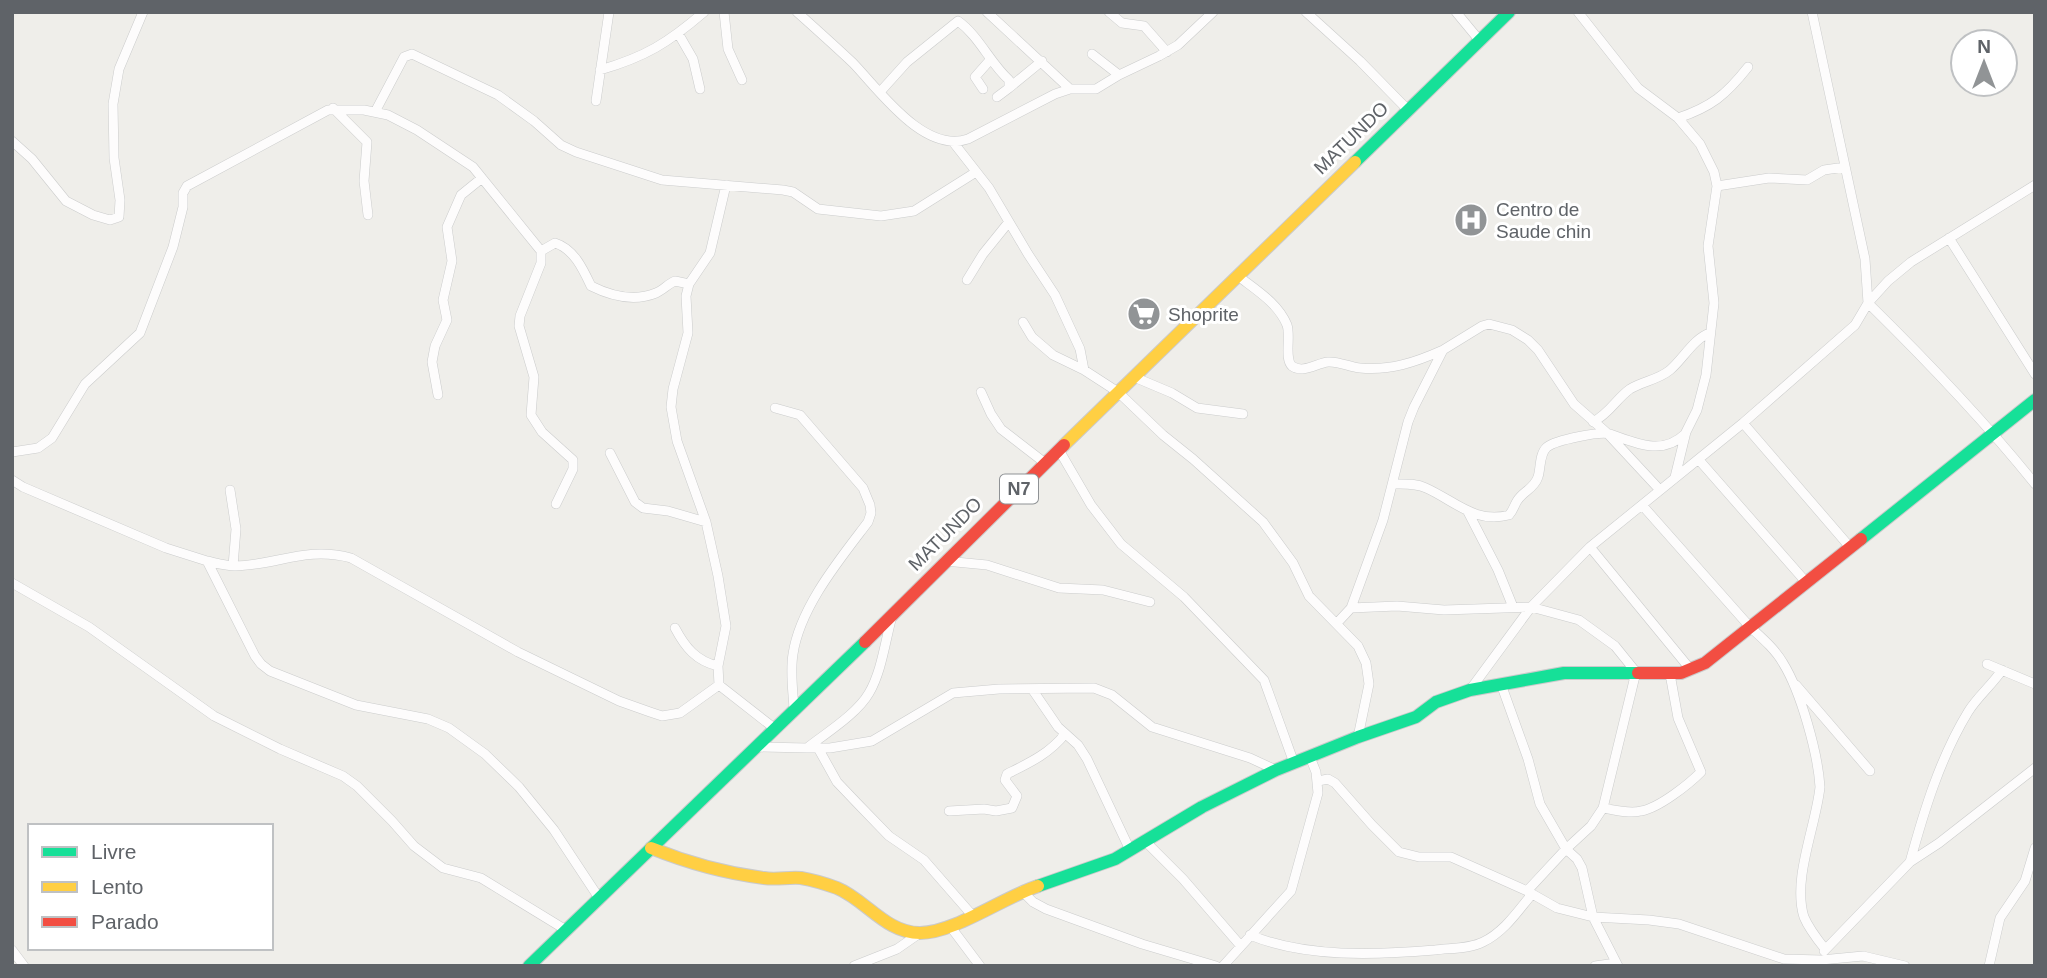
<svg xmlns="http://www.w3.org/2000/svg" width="2047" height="978" viewBox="0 0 2047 978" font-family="Arial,sans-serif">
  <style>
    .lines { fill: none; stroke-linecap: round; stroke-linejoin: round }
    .street-casing { stroke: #cbcccc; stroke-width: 10 }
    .fast-casing { stroke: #cacacb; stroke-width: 14 }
    .slow-casing { stroke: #cacacb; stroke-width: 14 }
    .jam-casing { stroke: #cacacb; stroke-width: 14 }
    .street { stroke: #fdfcfc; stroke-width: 9 }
    .fast { stroke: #16e098; stroke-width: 12 }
    .slow { stroke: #ffcf43; stroke-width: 12 }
    .jam { stroke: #f24e42; stroke-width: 12 }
    .labels { text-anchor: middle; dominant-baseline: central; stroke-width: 6; stroke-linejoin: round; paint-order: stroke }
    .shield { fill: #fff; stroke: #8f9295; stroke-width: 2 }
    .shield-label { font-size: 18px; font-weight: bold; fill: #5f6368 }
    .street-label { font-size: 19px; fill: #5f6368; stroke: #fff }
    .poi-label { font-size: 19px; fill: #5f6368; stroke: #fff; text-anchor: start }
  </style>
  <rect width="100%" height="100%" fill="#efeeea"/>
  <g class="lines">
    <defs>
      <path id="street" d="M724 12 728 49 742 80
        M797 12C816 29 835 46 853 63 879 90 924 154 968 139L1055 94 1070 89H1096L1119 75 1159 56 1178 45 1213 12
        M987 12 1070 89
        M1109 12 1122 23 1144 26 1167 52
        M1306 12 1360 61 1408 110
        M1456 12 1480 41
        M1578 12 1638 88 1678 118 1700 144 1714 172 1717 186 1708 246 1714 303 1706 375 1697 410 1686 432 1675 477
        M1812 12 1865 259 1868 303C1927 361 1983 419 2035 484
        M678 33 693 59 700 89
        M1092 54 1119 75
        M600 70C645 57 668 43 704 12
        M1009 88 1042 61
        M983 89 975 77 990 60
        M880 92 907 62 958 21C979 36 990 63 1009 80V88L997 97
        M596 101 609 12
        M333 108 367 142 364 181 368 215
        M375 112 404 57 412 54 498 95 534 121 561 145 576 152 662 180 783 190 793 192 818 209 881 216 914 211 976 172
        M1678 118C1711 107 1726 95 1748 67
        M12 141 32 159 66 201 93 215 110 220 119 217 120 200 114 158 113 104 119 69 143 12
        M953 142 989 188 1028 254 1055 295 1080 349 1084 370
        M726 185 710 253 689 284 686 296 688 333 673 389 671 407 677 441 706 522 718 576 726 626 718 666 719 685 774 728
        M1717 186 1769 178 1807 180 1824 170 1845 167
        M1949 238 2035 374
        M541 251 555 243C574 249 583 269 591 286 611 296 634 302 656 293 663 290 668 284 675 281L689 284
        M1238 276C1256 290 1278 303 1287 325 1291 336 1284 359 1292 366 1303 374 1317 363 1328 362 1338 361 1350 367 1360 368 1390 371 1416 362 1443 350
        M967 280 983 254 1008 223
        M1023 322 1032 337 1053 355 1084 370 1118 392 1163 435 1193 459 1263 522 1293 563 1309 596 1358 646 1366 663 1369 684 1358 737
        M1134 377 1172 393 1197 408 1243 414
        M981 392 991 414 1001 429 1045 463
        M438 395 432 362 435 346 447 320 443 300 452 261 447 227 461 195 482 178
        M775 408 800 415 863 488 870 505 871 513 868 522C840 559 800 607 793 654 790 672 793 691 794 709
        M1593 422C1610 413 1616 399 1630 389 1643 381 1658 380 1670 370 1683 359 1694 338 1710 333
        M1743 423 1849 546
        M1059 450 1091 505 1121 544 1184 597 1264 680 1294 763
        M12 452 38 448 52 438 85 384 140 333 173 247 183 207V193L187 186 328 110H364L388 115 417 130 473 167 541 251V263L520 316 519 326 534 377 531 415 542 432 573 460V469L556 504
        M610 453 635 502 643 508 668 511 706 522
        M1699 460 1806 582
        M12 480 23 487 166 548 207 561 255 656 261 664 270 671 356 705 428 719 449 728 485 754 519 787 554 830 599 898
        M1393 484C1404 484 1416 483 1426 488 1455 501 1475 524 1509 515 1513 511 1514 506 1517 501 1523 491 1534 489 1538 477 1541 468 1539 454 1547 447 1556 440 1600 431 1610 434 1636 443 1662 456 1685 434
        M230 490 236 529 233 566
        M1642 505 1750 627C1762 638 1775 649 1783 663 1801 692 1818 754 1820 787 1816 826 1792 879 1804 917 1809 929 1817 939 1825 949
        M1468 512 1498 570 1513 607
        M1590 547 1691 670
        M207 561C216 563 226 566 235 566 278 565 306 546 351 558L518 652 619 701 650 712 662 716 680 713 719 685
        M945 561 987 565 1059 588 1103 590 1150 602
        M12 583 89 627 214 716 280 749 343 776 357 786 392 821 414 846 443 868 481 878 566 930
        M1351 608 1397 606 1444 610 1531 607 1579 620 1615 646 1636 672 1603 808 1591 826 1566 849 1527 891
        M1337 623 1351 608 1383 520 1408 422 1414 407 1443 350 1482 326 1489 324 1512 330 1528 340 1538 350 1574 404 1607 433 1659 489
        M675 628C685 647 696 661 718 666
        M1987 664 2035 684
        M1501 684 1528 759 1540 804 1566 849 1577 859 1582 868 1593 917 1618 966
        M1796 685 1870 771
        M1032 689 1058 727 1078 745 1087 759 1130 850
        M1470 690 1531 607 1590 547 1743 423 1855 325 1868 303 1888 281 1911 262 2035 185
        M757 747 807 748C826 733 857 714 869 693 881 673 885 643 891 620
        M807 748H830L872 741 953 693 999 689 1094 688 1112 695 1152 727 1250 758 1276 770
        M818 748 837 782 857 803 889 836 924 860 972 915
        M1318 781 1328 779 1335 783 1372 825 1399 852 1419 857H1451L1527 891 1557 908 1593 917 1649 920 1679 924 1784 959 1821 960 1863 956 1905 966
        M1603 808C1615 810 1629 814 1641 811 1659 808 1689 784 1701 772L1678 718 1670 674
        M949 811 984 809 996 811 1012 808 1017 796 1005 780 1007 774C1029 763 1049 754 1065 734
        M1145 841 1183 879 1240 945
        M1910 862C1924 811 1940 758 1968 712 1977 697 1992 685 2002 670
        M1022 891 1033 902 1046 909 1142 944 1216 966
        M950 926 980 966
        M1250 935C1305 958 1376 955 1435 950 1450 948 1469 949 1483 942 1504 932 1517 912 1532 894
        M12 950 24 966
        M1824 951 1910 862 1939 843 2035 768
        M854 966 897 949 920 933
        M1223 966 1291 891 1318 793 1316 772 1310 757
        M1595 966 1616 963
        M1989 966 2000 918 2025 881 2035 848"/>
      <path id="fast" d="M1355 162 1509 12
        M1861 539 2035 400
        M1038 886 1115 859 1202 807 1276 770 1358 737 1416 717 1436 702 1470 690 1564 673H1638
        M529 966 865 642"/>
      <path id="slow" d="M1064 445 1355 162
        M651 848C688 863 724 873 764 878 776 880 788 877 801 878 813 880 826 884 837 888 866 900 886 933 920 933 954 933 1004 897 1038 886"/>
      <path id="jam" d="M865 642 1064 445
        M1638 673H1681L1705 663 1861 539"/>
    </defs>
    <!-- street casing -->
    <use href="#street" class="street-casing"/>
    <!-- fast casing -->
    <use href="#fast" class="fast-casing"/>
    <!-- slow casing -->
    <use href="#slow" class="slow-casing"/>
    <!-- jam casing -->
    <use href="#jam" class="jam-casing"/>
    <!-- street -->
    <use href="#street" class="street"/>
    <!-- fast -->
    <use href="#fast" class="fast"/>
    <!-- slow -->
    <use href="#slow" class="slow"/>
    <!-- jam -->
    <use href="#jam" class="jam"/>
  </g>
  <!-- icons -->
  <defs>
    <symbol id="hospital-disc" viewBox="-11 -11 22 22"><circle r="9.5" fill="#919496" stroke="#fff"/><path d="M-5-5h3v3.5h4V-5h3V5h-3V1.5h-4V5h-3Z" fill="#fff"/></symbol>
    <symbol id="supermarket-disc" viewBox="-11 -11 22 22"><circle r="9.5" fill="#919496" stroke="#fff"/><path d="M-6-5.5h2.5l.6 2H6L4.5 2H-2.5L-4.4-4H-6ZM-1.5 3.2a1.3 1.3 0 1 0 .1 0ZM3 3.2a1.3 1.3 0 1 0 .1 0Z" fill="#fff"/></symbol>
  </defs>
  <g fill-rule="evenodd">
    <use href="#hospital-disc" x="1452" y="201" width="38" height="38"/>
    <use href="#supermarket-disc" x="1125" y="295" width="38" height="38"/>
  </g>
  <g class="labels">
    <!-- shield labels -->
    <rect class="shield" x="1000" y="474.5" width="38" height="29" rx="5"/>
    <g class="shield-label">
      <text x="1019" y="489">N7</text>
    </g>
    <!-- street labels -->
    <g class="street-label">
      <text transform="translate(1351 138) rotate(-44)">MATUNDO</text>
      <text transform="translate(945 534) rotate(-45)">MATUNDO</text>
    </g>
    <!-- poi labels -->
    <g class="poi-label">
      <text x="1496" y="209">Centro de<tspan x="1496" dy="22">Saude chin</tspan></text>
      <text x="1168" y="314">Shoprite</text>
    </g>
  </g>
  <!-- border -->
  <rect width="2047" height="978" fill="none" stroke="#5f6368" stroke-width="28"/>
  <!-- legend -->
  <rect x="28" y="824" width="245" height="126" fill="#ffffff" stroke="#bfc1c3" stroke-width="2"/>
  <rect x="42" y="847" width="35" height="10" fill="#16e098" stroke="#bfc1c3" stroke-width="2"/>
  <text x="91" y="859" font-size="21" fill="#5f6368">Livre</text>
  <rect x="42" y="882" width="35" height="10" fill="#ffcf43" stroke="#bfc1c3" stroke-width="2"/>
  <text x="91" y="894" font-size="21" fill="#5f6368">Lento</text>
  <rect x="42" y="917" width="35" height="10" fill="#f24e42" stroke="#bfc1c3" stroke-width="2"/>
  <text x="91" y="929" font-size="21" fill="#5f6368">Parado</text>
  <!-- north arrow -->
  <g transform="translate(1984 63)"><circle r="33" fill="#ffffff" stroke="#bfc1c3" stroke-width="2"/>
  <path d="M0-5L12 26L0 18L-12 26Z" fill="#919496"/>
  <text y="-10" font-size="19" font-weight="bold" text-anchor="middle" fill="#5f6368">N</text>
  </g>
</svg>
